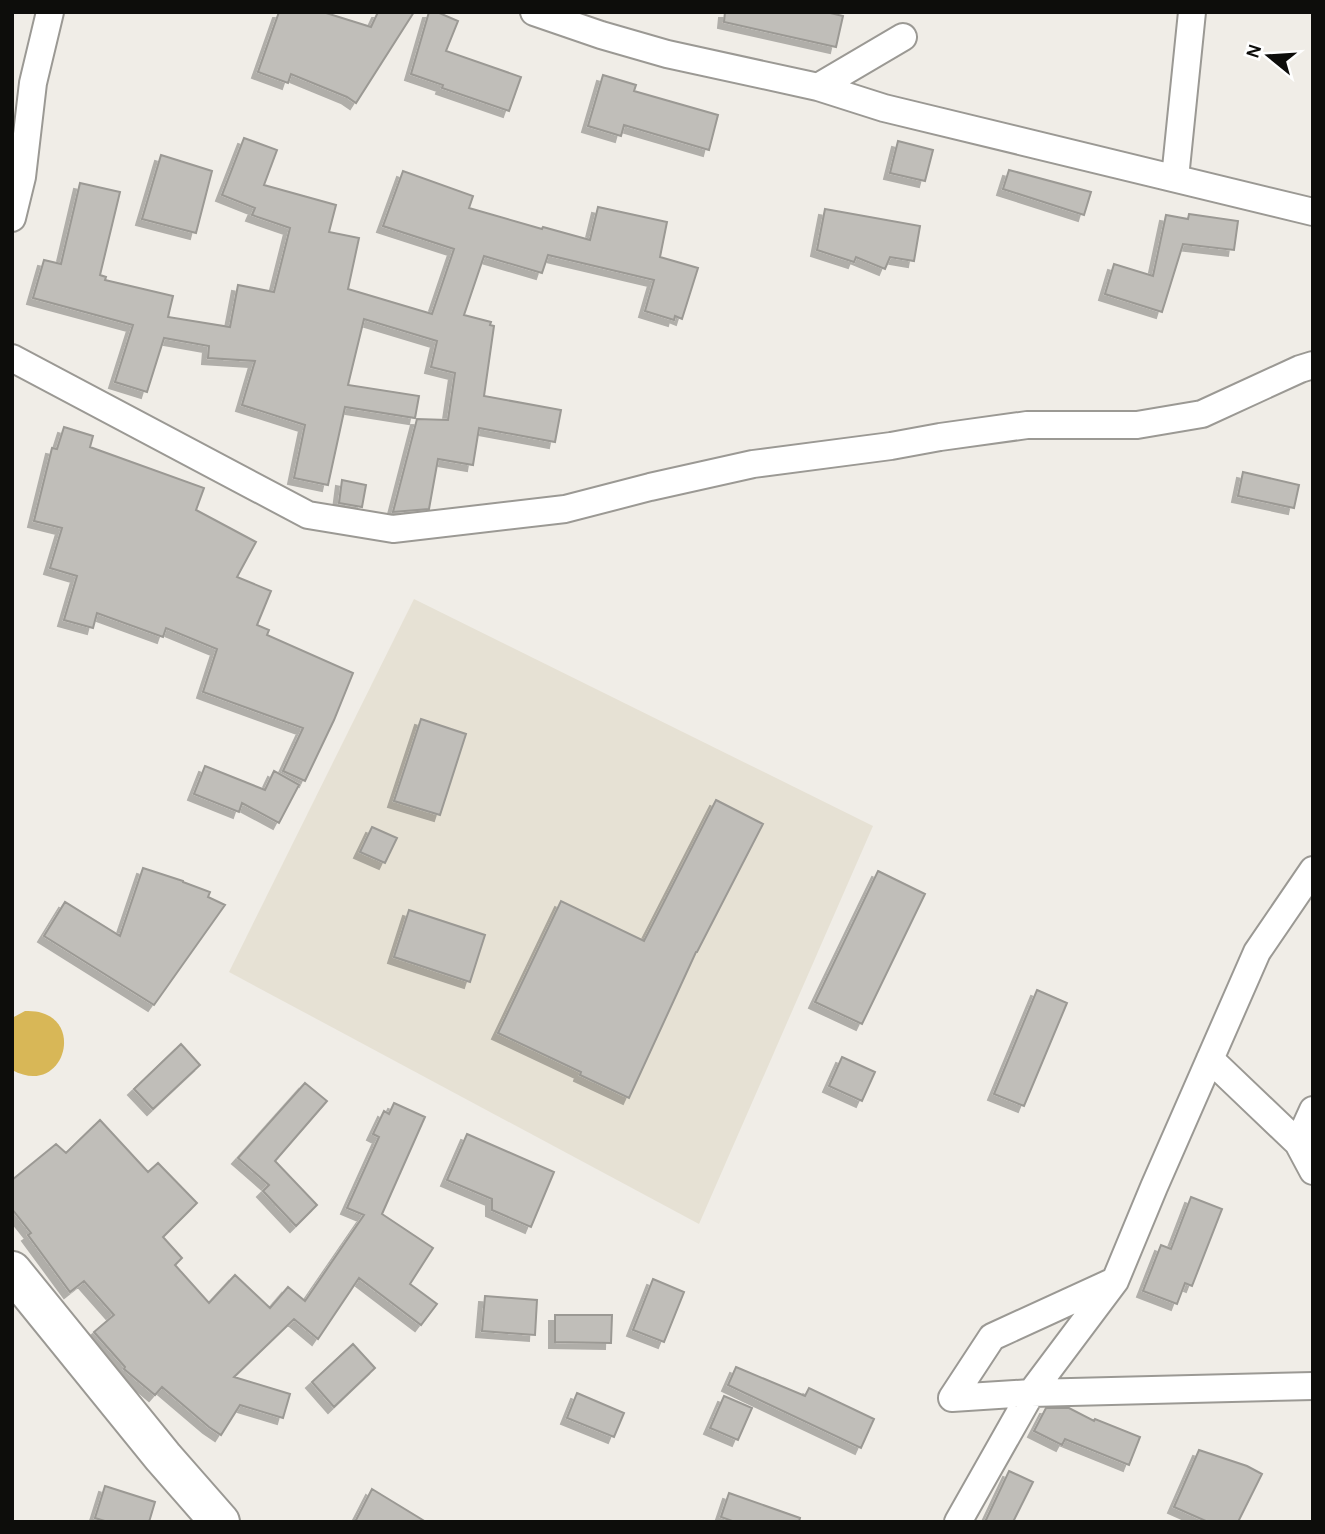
<svg xmlns="http://www.w3.org/2000/svg" width="1325" height="1534" viewBox="0 0 1325 1534" font-family="Karla,sans-serif">
  <style>
    .built { fill: #e6e1d4 }
    .water { fill: #d8b757 }
    .building { fill: #c0beb9; stroke: #9b9994; stroke-width: 2; filter: url(#shadow) }
    .lines { fill: none; stroke-linecap: round; stroke-linejoin: round }
    .minor-casing { stroke: #9b9994; stroke-width: 30 }
    .secondary-casing { stroke: #9b9994; stroke-width: 42 }
    .minor { stroke: #fff; stroke-width: 26 }
    .secondary { stroke: #fff; stroke-width: 38 }
  </style>
  <defs>
    <filter id="shadow"><feDropShadow dx="-6" dy="6" stdDeviation="0" flood-color="#0004"/></filter>
  </defs>
  <rect width="100%" height="100%" fill="#f0ede7"/>
  <!-- built -->
  <path class="built" d="M414 599 873 826 699 1224 229 972Z"/>
  <!-- water -->
  <path class="water" d="M25 1011C89 1008 67 1100 12 1070V1018Z"/>
  <!-- building -->
  <path class="building" d="M279 12H323L371 27 378 12H414L356 103 347 97 291 74 288 83 258 72Z
    M429 12H437L458 21 446 51 521 77 509 111 442 88 443 85 411 74Z
    M725 12H826L843 16 836 47 724 22Z
    M603 75 636 85 634 91 718 115 709 150 624 125 621 136 588 126Z
    M244 138 277 150 264 185 336 205 329 232 359 238 348 289 432 314 454 249 383 226 403 171 473 196 469 208 542 229 543 227 590 240 598 207 667 222 660 257 698 268 682 319 675 316 674 320 645 311 654 280 548 255 542 273 484 256 464 315 491 322 490 325 494 326 484 396 561 410 555 442 479 428 473 465 438 459 429 509 393 512 417 419 448 420 455 373 431 367 437 341 364 319 348 385 419 396 415 418 345 407 328 485 294 478 305 425 242 405 255 361 208 358 209 346 164 338 147 392 115 382 133 325 33 298 44 260 61 264 80 183 120 192 100 275 106 277 105 280 173 296 168 317 230 327 238 285 274 292 290 228 252 215 255 208 222 195Z
    M898 141 933 150 925 181 890 173Z
    M161 155 212 171 196 233 142 219Z
    M1009 170 1091 192 1084 215 1003 189Z
    M825 209 920 226 914 261 890 257 885 269 856 257 854 262 817 250Z
    M1189 214 1238 221 1234 250 1183 244 1162 312 1105 294 1114 264 1153 276 1166 215 1188 219Z
    M64 427 93 436 90 447 204 488 196 510 256 542 237 577 271 591 257 625 269 630 267 635 353 673 334 720 305 781 283 771 303 728 203 692 217 649 166 628 163 637 97 613 93 628 64 620 77 576 50 568 62 528 34 521 52 448 57 449Z
    M1243 472 1299 485 1294 508 1238 496Z
    M342 480 366 485 362 507 339 503Z
    M421 719 466 734 440 815 394 801Z
    M205 766 265 790 274 771 299 785 279 823 242 803 239 812 194 794Z
    M716 800 763 824 697 952H696L629 1098 580 1075 581 1072 498 1033 561 901 644 941Z
    M372 827 397 838 385 863 360 852Z
    M143 868 183 881V882L210 892 208 897 225 905 154 1005 44 936 65 902 120 936Z
    M878 871 925 894 862 1024 815 1002Z
    M409 910 485 935 470 982 394 957Z
    M1037 990 1067 1003 1024 1106 994 1094Z
    M181 1044 200 1065 153 1109 134 1089Z
    M842 1057 875 1072 862 1101 829 1086Z
    M305 1083 327 1101 275 1161 317 1205 296 1226 263 1191 269 1185 238 1158Z
    M394 1103 425 1117 382 1214 433 1248 410 1284 437 1304 421 1325 359 1278 318 1339 294 1319 234 1377 290 1394 283 1418 240 1405 221 1435 209 1427 162 1387 155 1395 124 1369 125 1367 94 1332 114 1315 84 1281 70 1292 28 1235 31 1233 12 1209V1180L56 1144 66 1153 100 1120 148 1172 158 1163 197 1203 163 1237 182 1258 175 1265 209 1303 235 1275 270 1308 288 1287 305 1301 364 1215 347 1208 379 1137 373 1134 384 1111 389 1114Z
    M467 1134 554 1172 531 1227 492 1210V1199L447 1180Z
    M1191 1197 1222 1209 1192 1286 1185 1283 1177 1304 1143 1291 1161 1245 1171 1249Z
    M653 1279 684 1292 664 1342 633 1330Z
    M485 1296 537 1300 535 1335 482 1331Z
    M555 1315H612L611 1343 555 1342Z
    M353 1344 375 1368 334 1407 312 1382Z
    M736 1367 805 1396 809 1388 874 1419 861 1448 728 1385Z
    M577 1393 624 1413 614 1437 567 1418Z
    M724 1396 752 1408 738 1440 710 1428Z
    M1046 1408H1069L1094 1421 1095 1419 1140 1437 1129 1465 1065 1439 1062 1445 1034 1431Z
    M1199 1450 1247 1466 1262 1474 1238 1522H1208L1174 1507Z
    M1009 1471 1033 1482 1013 1522H985Z
    M105 1486 155 1502 149 1522H108L95 1518Z
    M372 1489 426 1522H355Z
    M729 1493 800 1518 799 1522H735L721 1517Z"/>
  <g class="lines">
    <defs>
      <path id="minor" d="M534 12 601 35 667 54 818 87 884 108 1313 212
        M818 87 903 37
        M1175 178 1192 12
        M12 218 22 177 33 83 50 12
        M12 358 308 515 393 529 565 509 650 487 753 464 891 446 940 437 1027 425H1137L1202 414 1300 369 1313 365
        M1210 1059 1298 1143 1313 1171
        M1298 1143 1313 1110
        M952 1398 1031 1393 1313 1386
        M952 1398 992 1337 1112 1282
        M958 1522 1031 1393 1115 1281 1154 1187 1257 952 1313 870"/>
      <path id="secondary" d="M12 1271 163 1457 220 1522"/>
    </defs>
    <!-- minor casing -->
    <use href="#minor" class="minor-casing"/>
    <!-- secondary casing -->
    <use href="#secondary" class="secondary-casing"/>
    <!-- minor -->
    <use href="#minor" class="minor"/>
    <!-- secondary -->
    <use href="#secondary" class="secondary"/>
  </g>
  <!-- border -->
  <rect width="1325" height="1534" fill="none" stroke="#0d0d0b" stroke-width="28"/>
  <!-- north arrow -->
  <g transform="translate(1269 56) rotate(288)" stroke="#ffffff" stroke-width="5" paint-order="stroke">
  <path d="M0-5L12 26L0 18L-12 26Z" fill="#0d0d0b"/>
  <text y="-10" font-size="19" font-weight="bold" text-anchor="middle" fill="#0d0d0b">N</text>
  </g>
</svg>
